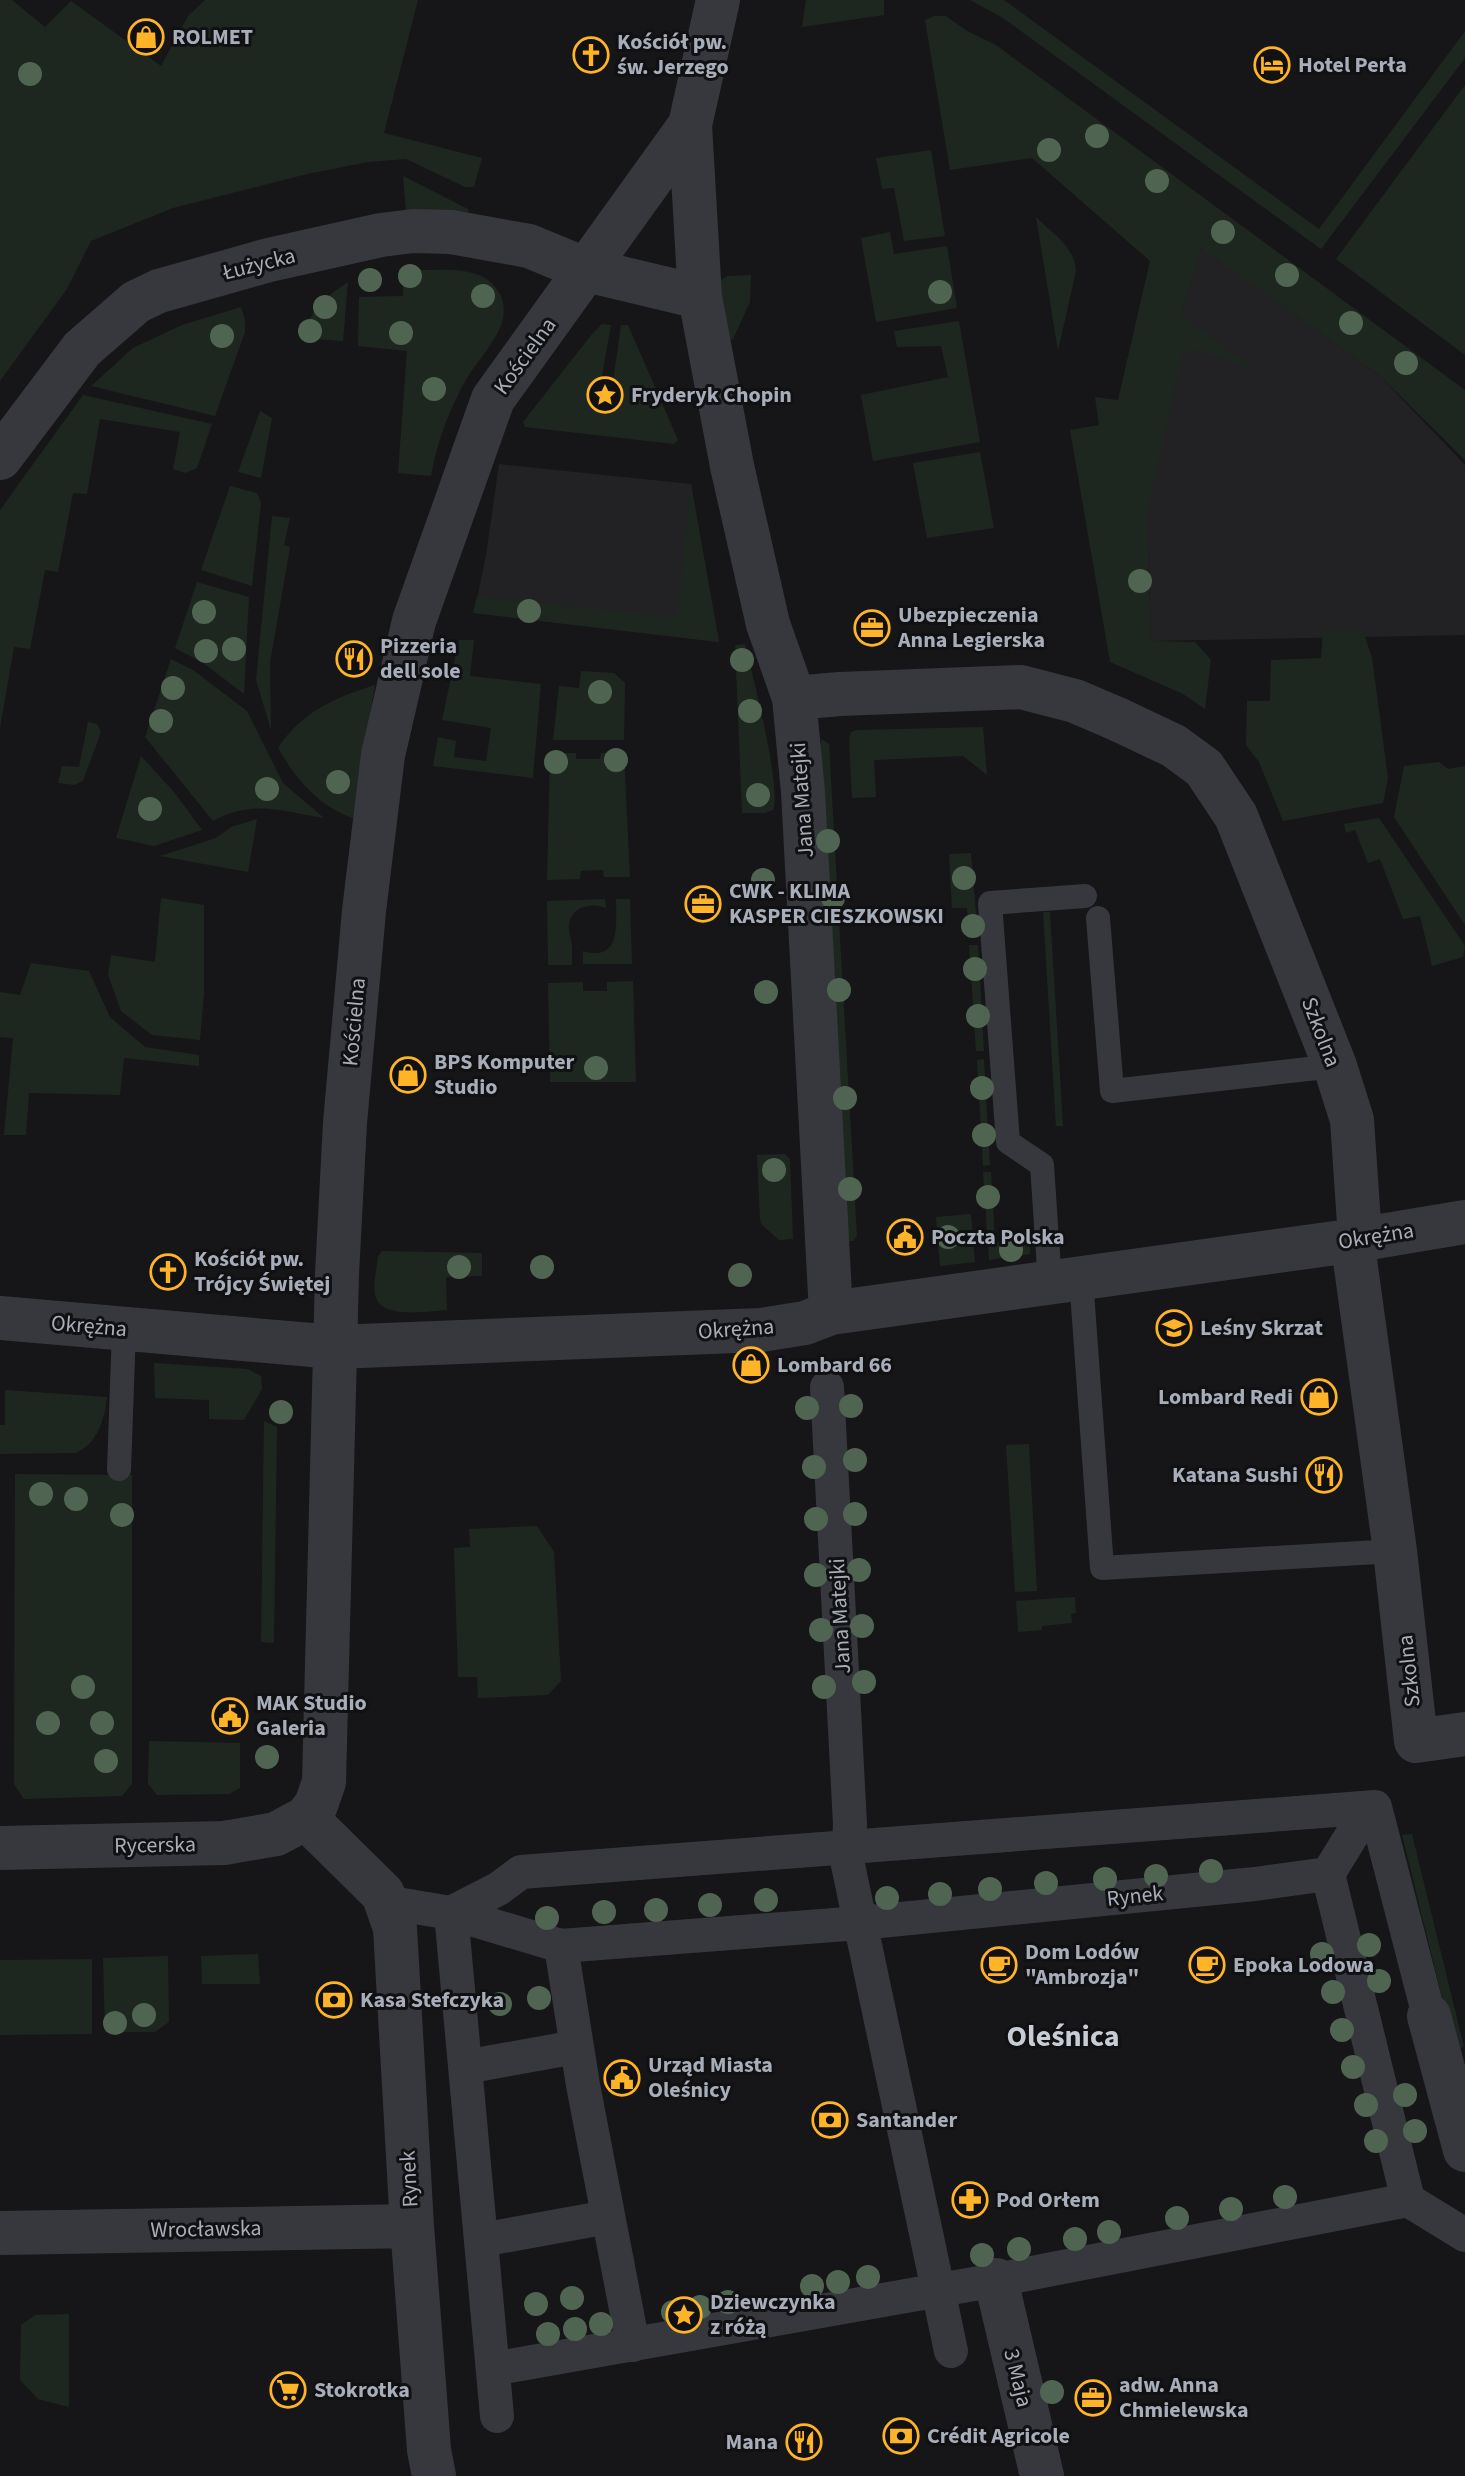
<svg xmlns="http://www.w3.org/2000/svg" width="1465" height="2476" viewBox="0 0 1465 2476" font-family="'Source Sans 3',sans-serif">
  <style>
    .built { fill: #222225 }
    .green { fill: #1e271f }
    .lines { fill: none; stroke-linecap: round; stroke-linejoin: round }
    .service { stroke: #37383e; stroke-width: 24 }
    .pedestrian { stroke: #37383e; stroke-width: 34 }
    .minor { stroke: #37383e; stroke-width: 44 }
    .tree { fill: #4f6551 }
    .labels { text-anchor: middle; dominant-baseline: central; stroke-width: 6; stroke-linejoin: round; paint-order: stroke }
    .poi-label { font-size: 22px; font-weight: bold; fill: #a7adb9; stroke: #111113; text-anchor: start }
    .street-label { font-size: 22px; fill: #a7adb9; stroke: #111113 }
    .district-label { font-size: 30px; font-weight: bold; fill: #c8ccd5; stroke: #111113 }
  </style>
  <rect width="100%" height="100%" fill="#161618"/>
  <!-- built -->
  <path class="built" d="M1201 247 1380 376 1465 465V635L1151 641 1147 514 1181 316Z
    M499 464 691 484 719 642 474 613 486 555Z"/>
  <!-- green -->
  <path class="green" d="M0 0H12L45 27 71 1 161 66 188 16 205 0H418L384 133 482 158 474 187H465L406 159 368 162 307 174 173 208 91 241 67 289 0 381Z
    M806 0H884V15L802 27Z
    M970 0H1004L1319 229 1465 31V58L1321 249 1003 18Z
    M934 16H946L967 31 996 45 1465 390V460L1380 376 1201 248 1181 316 1259 372 1199 350 1183 352 1147 514 1151 641 1195 642 1211 660 1205 709 1183 694 1110 662 1070 430 1099 425 1095 397 1118 400 1150 261 1032 158 950 170 925 20Z
    M1465 85V355L1336 259Z
    M931 150 945 236 904 241 894 188 882 189 876 158Z
    M403 176 468 209 469 212 406 211Z
    M1036 217C1052 233 1075 247 1076 271L1058 351Z
    M890 232 894 254 947 246 957 308 876 322 861 238Z
    M419 270C450 270 486 265 501 296 506 308 504 321 498 332 489 350 474 365 464 383 448 413 437 442 431 476L398 473 407 351 358 346 359 297 403 296V271Z
    M751 275 750 302 733 339 727 341 719 282 727 276Z
    M348 282 343 341 301 338C311 311 323 298 348 282Z
    M241 307 245 320V332L215 416 91 386 133 348 182 325Z
    M959 321 980 442 873 461 861 395 948 377 941 346 897 347 894 331Z
    M602 324 611 325 601 381H594L591 405 616 408 619 383 613 382 621 325H628L678 440 674 444 525 427 523 422 592 334Z
    M83 395 212 424 197 468 185 473 173 469 180 432 100 419 87 494 73 493 58 572 45 570 30 649 14 647 0 728V510Z
    M260 411 272 418 261 478 238 472Z
    M980 452 994 528 927 538 913 463Z
    M691 484 719 642 473 613 477 596 677 618Z
    M230 486 257 493 261 503 252 586 201 570Z
    M272 516 290 518 284 545 290 547 270 663 271 730 256 680Z
    M197 582 249 597 244 694 203 663 175 648Z
    M1323 630 1363 631 1372 658 1388 778 1383 803 1283 821 1259 762 1246 745 1247 701H1270L1271 660 1321 658Z
    M459 640H474L470 676 541 684 533 778 433 766 438 737 456 741 454 757 486 761 491 728 442 720Z
    M745 644C752 672 782 790 773 810L765 813H742L735 645Z
    M171 659 193 670 247 711 283 783 324 818C281 811 253 799 213 821L145 737Z
    M581 671 614 673 625 683 624 740H553L559 686 579 688Z
    M375 685 353 818C318 806 296 779 278 748 301 712 336 697 375 685Z
    M88 722 97 724 101 732 83 781 74 785 58 783 62 766 79 767Z
    M983 727 987 775 963 756 874 760 876 797 852 798 849 739 851 732 857 730Z
    M822 739 829 744 857 1236 853 1241H846L818 755Z
    M550 753H576V759H600L601 753H624L630 877H604L603 870 581 871 580 879 547 880Z
    M141 756 174 792 202 830 154 846 116 838Z
    M1439 762 1448 769 1465 766V925L1394 817 1404 766Z
    M1379 818 1465 946 1463 957 1432 966 1420 916 1403 919 1380 859 1368 863 1355 830 1346 833 1344 824Z
    M257 819 248 872 160 856 216 838 231 827Z
    M971 853 978 937 969 938 967 908H952L949 854Z
    M161 898 204 905V993L200 1040 152 1035 121 1011 108 974 111 955 155 962Z
    M605 899 606 908C592 902 571 906 569 925 568 931 571 938 572 945 572 952 572 959 572 965H548L547 901Z
    M616 899H630L632 964H583V951C622 963 616 922 616 899Z
    M1043 912H1050L1063 1126H1056Z
    M969 945H978L984 1051H976Z
    M31 963 89 971 110 1017 145 1047 199 1055V1066L124 1058 120 1095 29 1093 26 1135H4L13 1038 0 1037V992L20 995Z
    M633 981 636 1082H550L548 983 583 982V991H607V982Z
    M984 1059 990 1165 983 1166 977 1060Z
    M785 1154 790 1159 793 1239 779 1240 762 1225 760 1219 757 1155Z
    M983 1172H991L995 1242 1030 1240V1254L989 1260Z
    M971 1214 975 1262 940 1266 936 1217Z
    M382 1251 482 1253V1276L446 1277 447 1310C430 1311 380 1320 375 1295 373 1284 377 1268 378 1256Z
    M154 1363 248 1369 261 1376 262 1389 244 1420 209 1419V1400L155 1398Z
    M5 1390 107 1397C105 1419 97 1445 75 1453L0 1454V1425H5Z
    M264 1421 277 1427 274 1643 261 1642Z
    M1029 1444 1037 1591 1015 1592 1006 1445Z
    M15 1474 132 1475V1784L122 1796 24 1799 14 1784Z
    M537 1526 554 1552 561 1681 548 1695 478 1698 477 1677H458L454 1548 470 1547 469 1529Z
    M1075 1597 1076 1613 1071 1614 1072 1623 1042 1626V1630L1018 1632 1016 1601Z
    M149 1741 240 1743V1788L229 1794 157 1795 148 1784Z
    M1412 1834 1464 2047 1455 2050 1402 1835Z
    M258 1954 260 1984H202L201 1956Z
    M168 1956 169 2022 155 2032H105L103 1958Z
    M92 1959V2034L0 2035V1960Z
    M69 2314V2407L38 2399 20 2380 21 2325 35 2315Z"/>
  <g class="lines">
    <!-- service -->
    <path class="service" d="M1098 918 1112 1091 1335 1066
      M1081 1278 1102 1568 1395 1551
      M1050 1283 1042 1165 1008 1142 990 903 1085 896
      M119 1469 124 1329"/>
    <!-- pedestrian -->
    <path class="pedestrian" d="M827 1387 850 1824 848 1865 951 2351
      M1375 1807 1429 2016
      M1328 1874 1408 2200
      M390 1908 403 1905 451 1913 561 1946 860 1923 1255 1884 1328 1874 1355 1830 1375 1807
      M561 1946 583 2085 633 2345
      M465 2067 576 2047
      M481 2240 608 2217
      M493 2369 996 2280 1408 2200 1465 2235
      M497 2416 451 1913 498 1889 521 1872 1375 1807"/>
    <!-- minor -->
    <path class="minor" d="M718 0 690 125 700 297 732 466 768 624 794 698 803 792 831 1313
      M0 458 82 349 136 302 159 291 269 260 381 235 413 231 451 232 529 246 587 270 700 297
      M794 698 840 694 1021 687 1075 701 1117 719 1174 746 1204 768 1236 816 1335 1066 1352 1120 1359 1223 1355 1260 1395 1551 1416 1741 1465 1734
      M0 1318 335 1347 761 1330 805 1323 831 1313 1357 1240 1465 1222
      M306 1818 383 1894 395 1928 412 2226 429 2450 434 2476
      M0 1848 224 1843 276 1834 306 1818 316 1805 324 1782 337 1274 345 1123 364 911 383 755 414 621 493 399 690 125
      M1429 2016 1465 2150
      M0 2233 412 2226
      M996 2280 1042 2476"/>
  </g>
  <!-- trees -->
  <g class="tree">
    <circle cx="30" cy="74" r="12"/>
    <circle cx="1097" cy="136" r="12"/>
    <circle cx="1049" cy="150" r="12"/>
    <circle cx="1157" cy="181" r="12"/>
    <circle cx="1223" cy="232" r="12"/>
    <circle cx="1287" cy="275" r="12"/>
    <circle cx="410" cy="276" r="12"/>
    <circle cx="370" cy="280" r="12"/>
    <circle cx="940" cy="292" r="12"/>
    <circle cx="483" cy="296" r="12"/>
    <circle cx="325" cy="307" r="12"/>
    <circle cx="1351" cy="323" r="12"/>
    <circle cx="310" cy="331" r="12"/>
    <circle cx="401" cy="333" r="12"/>
    <circle cx="222" cy="336" r="12"/>
    <circle cx="1406" cy="363" r="12"/>
    <circle cx="434" cy="389" r="12"/>
    <circle cx="1140" cy="581" r="12"/>
    <circle cx="529" cy="611" r="12"/>
    <circle cx="204" cy="612" r="12"/>
    <circle cx="234" cy="649" r="12"/>
    <circle cx="206" cy="651" r="12"/>
    <circle cx="742" cy="660" r="12"/>
    <circle cx="173" cy="688" r="12"/>
    <circle cx="600" cy="692" r="12"/>
    <circle cx="750" cy="711" r="12"/>
    <circle cx="161" cy="721" r="12"/>
    <circle cx="616" cy="760" r="12"/>
    <circle cx="556" cy="762" r="12"/>
    <circle cx="338" cy="782" r="12"/>
    <circle cx="267" cy="789" r="12"/>
    <circle cx="758" cy="795" r="12"/>
    <circle cx="150" cy="809" r="12"/>
    <circle cx="828" cy="841" r="12"/>
    <circle cx="964" cy="878" r="12"/>
    <circle cx="763" cy="880" r="12"/>
    <circle cx="833" cy="898" r="12"/>
    <circle cx="973" cy="926" r="12"/>
    <circle cx="975" cy="969" r="12"/>
    <circle cx="839" cy="990" r="12"/>
    <circle cx="766" cy="992" r="12"/>
    <circle cx="978" cy="1016" r="12"/>
    <circle cx="596" cy="1068" r="12"/>
    <circle cx="982" cy="1088" r="12"/>
    <circle cx="845" cy="1098" r="12"/>
    <circle cx="984" cy="1135" r="12"/>
    <circle cx="774" cy="1170" r="12"/>
    <circle cx="850" cy="1189" r="12"/>
    <circle cx="988" cy="1197" r="12"/>
    <circle cx="948" cy="1237" r="12"/>
    <circle cx="1011" cy="1250" r="12"/>
    <circle cx="459" cy="1267" r="12"/>
    <circle cx="542" cy="1267" r="12"/>
    <circle cx="740" cy="1275" r="12"/>
    <circle cx="851" cy="1406" r="12"/>
    <circle cx="807" cy="1408" r="12"/>
    <circle cx="281" cy="1412" r="12"/>
    <circle cx="855" cy="1460" r="12"/>
    <circle cx="814" cy="1467" r="12"/>
    <circle cx="41" cy="1494" r="12"/>
    <circle cx="76" cy="1499" r="12"/>
    <circle cx="855" cy="1514" r="12"/>
    <circle cx="122" cy="1515" r="12"/>
    <circle cx="816" cy="1519" r="12"/>
    <circle cx="859" cy="1570" r="12"/>
    <circle cx="816" cy="1575" r="12"/>
    <circle cx="862" cy="1626" r="12"/>
    <circle cx="821" cy="1630" r="12"/>
    <circle cx="864" cy="1682" r="12"/>
    <circle cx="83" cy="1687" r="12"/>
    <circle cx="824" cy="1687" r="12"/>
    <circle cx="48" cy="1723" r="12"/>
    <circle cx="102" cy="1723" r="12"/>
    <circle cx="267" cy="1757" r="12"/>
    <circle cx="106" cy="1761" r="12"/>
    <circle cx="1211" cy="1871" r="12"/>
    <circle cx="1156" cy="1876" r="12"/>
    <circle cx="1105" cy="1879" r="12"/>
    <circle cx="1046" cy="1883" r="12"/>
    <circle cx="990" cy="1889" r="12"/>
    <circle cx="940" cy="1894" r="12"/>
    <circle cx="887" cy="1898" r="12"/>
    <circle cx="766" cy="1900" r="12"/>
    <circle cx="710" cy="1905" r="12"/>
    <circle cx="656" cy="1910" r="12"/>
    <circle cx="604" cy="1912" r="12"/>
    <circle cx="547" cy="1918" r="12"/>
    <circle cx="1369" cy="1945" r="12"/>
    <circle cx="1322" cy="1954" r="12"/>
    <circle cx="1379" cy="1981" r="12"/>
    <circle cx="1333" cy="1992" r="12"/>
    <circle cx="539" cy="1998" r="12"/>
    <circle cx="500" cy="2004" r="12"/>
    <circle cx="144" cy="2015" r="12"/>
    <circle cx="115" cy="2023" r="12"/>
    <circle cx="1342" cy="2030" r="12"/>
    <circle cx="1353" cy="2067" r="12"/>
    <circle cx="1405" cy="2095" r="12"/>
    <circle cx="1366" cy="2105" r="12"/>
    <circle cx="1415" cy="2131" r="12"/>
    <circle cx="1376" cy="2141" r="12"/>
    <circle cx="1285" cy="2197" r="12"/>
    <circle cx="1231" cy="2209" r="12"/>
    <circle cx="1177" cy="2218" r="12"/>
    <circle cx="1109" cy="2232" r="12"/>
    <circle cx="1075" cy="2239" r="12"/>
    <circle cx="1019" cy="2249" r="12"/>
    <circle cx="982" cy="2255" r="12"/>
    <circle cx="868" cy="2277" r="12"/>
    <circle cx="838" cy="2282" r="12"/>
    <circle cx="812" cy="2286" r="12"/>
    <circle cx="572" cy="2298" r="12"/>
    <circle cx="728" cy="2302" r="12"/>
    <circle cx="536" cy="2304" r="12"/>
    <circle cx="700" cy="2307" r="12"/>
    <circle cx="673" cy="2312" r="12"/>
    <circle cx="601" cy="2324" r="12"/>
    <circle cx="575" cy="2329" r="12"/>
    <circle cx="548" cy="2334" r="12"/>
    <circle cx="1052" cy="2392" r="12"/>
  </g>
  <!-- icons -->
  <defs>
    <symbol id="shop-ring" viewBox="-11 -11 22 22"><circle r="9.5" fill="#111113" stroke="#ffb427" stroke-width="1.5"/><path d="M-5-2.5h2.3a2.7 3.5 0 0 1 5.4 0H5L5.5 6h-11ZM-1.5-2.5h3a1.5 2.3 0 0 0-3 0Z" fill="#ffb427"/></symbol>
    <symbol id="church-ring" viewBox="-11 -11 22 22"><circle r="9.5" fill="#111113" stroke="#ffb427" stroke-width="1.5"/><path d="M-1.2-6h2.4v3.5h3.3v2.4h-3.3V6h-2.4V-.1h-3.3v-2.4h3.3Z" fill="#ffb427"/></symbol>
    <symbol id="hotel-ring" viewBox="-11 -11 22 22"><circle r="9.5" fill="#111113" stroke="#ffb427" stroke-width="1.5"/><path d="M-6-4.5h1.5V1H6V5H4.5V3h-9V5H-6ZM-4 0a1.8 1.8 0 1 1 3.6 0ZM.5 0V-2.5h3Q6-2.5 6 0Z" fill="#ffb427"/></symbol>
    <symbol id="sight-ring" viewBox="-11 -11 22 22"><circle r="9.5" fill="#111113" stroke="#ffb427" stroke-width="1.5"/><path d="M0-6L1.8-2.2L6-1.7L2.9 1.2L3.7 5.4L0 3.3L-3.7 5.4L-2.9 1.2L-6-1.7L-1.8-2.2Z" fill="#ffb427"/></symbol>
    <symbol id="office-ring" viewBox="-11 -11 22 22"><circle r="9.5" fill="#111113" stroke="#ffb427" stroke-width="1.5"/><path d="M-6-3h4V-5.5h4V-3h4V5H-6ZM-1-4.5V-3h2v-1.5ZM-6 0V1H6V0Z" fill="#ffb427"/></symbol>
    <symbol id="restaurant-ring" viewBox="-11 -11 22 22"><circle r="9.5" fill="#111113" stroke="#ffb427" stroke-width="1.5"/><path d="M-5-6h1v4h1v-4h1v4h1v-4h1v5L-1.5 .5V6h-2V.5L-5-1ZM5-6V6H3V1.5H1.5Q1.5-4 5-6Z" fill="#ffb427"/></symbol>
    <symbol id="civic-ring" viewBox="-11 -11 22 22"><circle r="9.5" fill="#111113" stroke="#ffb427" stroke-width="1.5"/><path d="M-.6-6.5H3V-4.5H.6V-3L4-1V1h2V6H-6V1h2V-1L-.6-3ZM-1.2 2.5V6h2.4V2.5Z" fill="#ffb427"/></symbol>
    <symbol id="school-ring" viewBox="-11 -11 22 22"><circle r="9.5" fill="#111113" stroke="#ffb427" stroke-width="1.5"/><path d="M0-5L7-2L0 1L-7-2ZM-4 1L0 2.5L4 1V4Q0 6-4 4Z" fill="#ffb427"/></symbol>
    <symbol id="cafe-ring" viewBox="-11 -11 22 22"><circle r="9.5" fill="#111113" stroke="#ffb427" stroke-width="1.5"/><path d="M-5.5-4.5H6V0H3Q3 3.5 0 3.5H-2.5Q-5.5 3.5-5.5 0ZM3-3.2v2h1.7v-2ZM-6 4.5H4V6H-6Z" fill="#ffb427"/></symbol>
    <symbol id="bank-ring" viewBox="-11 -11 22 22"><circle r="9.5" fill="#111113" stroke="#ffb427" stroke-width="1.5"/><path d="M-6-4H6V4H-6ZM0-2.3a2.3 2.3 0 1 0 0 4.6a2.3 2.3 0 1 0 0-4.6Z" fill="#ffb427"/></symbol>
    <symbol id="pharmacy-ring" viewBox="-11 -11 22 22"><circle r="9.5" fill="#111113" stroke="#ffb427" stroke-width="1.5"/><path d="M-2-6h4v4h4v4h-4v4h-4v-4h-4v-4h4Z" fill="#ffb427"/></symbol>
    <symbol id="supermarket-ring" viewBox="-11 -11 22 22"><circle r="9.5" fill="#111113" stroke="#ffb427" stroke-width="1.5"/><path d="M-6-5.5h2.5l.6 2H6L4.5 2H-2.5L-4.4-4H-6ZM-1.5 3.2a1.3 1.3 0 1 0 .1 0ZM3 3.2a1.3 1.3 0 1 0 .1 0Z" fill="#ffb427"/></symbol>
  </defs>
  <g fill-rule="evenodd">
    <use href="#shop-ring" x="126" y="17" width="40" height="40"/>
    <use href="#church-ring" x="571" y="35" width="40" height="40"/>
    <use href="#hotel-ring" x="1252" y="45" width="40" height="40"/>
    <use href="#sight-ring" x="585" y="375" width="40" height="40"/>
    <use href="#office-ring" x="852" y="608" width="40" height="40"/>
    <use href="#restaurant-ring" x="334" y="639" width="40" height="40"/>
    <use href="#office-ring" x="683" y="884" width="40" height="40"/>
    <use href="#shop-ring" x="388" y="1055" width="40" height="40"/>
    <use href="#civic-ring" x="885" y="1217" width="40" height="40"/>
    <use href="#church-ring" x="148" y="1252" width="40" height="40"/>
    <use href="#school-ring" x="1154" y="1308" width="40" height="40"/>
    <use href="#shop-ring" x="731" y="1345" width="40" height="40"/>
    <use href="#shop-ring" x="1299" y="1377" width="40" height="40"/>
    <use href="#restaurant-ring" x="1304" y="1455" width="40" height="40"/>
    <use href="#civic-ring" x="210" y="1696" width="40" height="40"/>
    <use href="#cafe-ring" x="979" y="1945" width="40" height="40"/>
    <use href="#cafe-ring" x="1187" y="1945" width="40" height="40"/>
    <use href="#bank-ring" x="314" y="1980" width="40" height="40"/>
    <use href="#civic-ring" x="602" y="2058" width="40" height="40"/>
    <use href="#bank-ring" x="810" y="2100" width="40" height="40"/>
    <use href="#pharmacy-ring" x="950" y="2180" width="40" height="40"/>
    <use href="#sight-ring" x="664" y="2295" width="40" height="40"/>
    <use href="#supermarket-ring" x="268" y="2370" width="40" height="40"/>
    <use href="#office-ring" x="1073" y="2378" width="40" height="40"/>
    <use href="#bank-ring" x="881" y="2416" width="40" height="40"/>
    <use href="#restaurant-ring" x="784" y="2422" width="40" height="40"/>
  </g>
  <g class="labels">
    <!-- poi labels -->
    <g class="poi-label">
      <text x="172" y="37">ROLMET</text>
      <text x="617" y="42">Kościół pw.<tspan x="617" dy="25">św. Jerzego</tspan></text>
      <text x="1298" y="65">Hotel Perła</text>
      <text x="631" y="395">Fryderyk Chopin</text>
      <text x="898" y="615">Ubezpieczenia<tspan x="898" dy="25">Anna Legierska</tspan></text>
      <text x="380" y="646">Pizzeria<tspan x="380" dy="25">dell sole</tspan></text>
      <text x="729" y="891">CWK - KLIMA<tspan x="729" dy="25">KASPER CIESZKOWSKI</tspan></text>
      <text x="434" y="1062">BPS Komputer<tspan x="434" dy="25">Studio</tspan></text>
      <text x="931" y="1237">Poczta Polska</text>
      <text x="194" y="1259">Kościół pw.<tspan x="194" dy="25">Trójcy Świętej</tspan></text>
      <text x="1200" y="1328">Leśny Skrzat</text>
      <text x="777" y="1365">Lombard 66</text>
      <text x="1293" y="1397" text-anchor="end">Lombard Redi</text>
      <text x="1298" y="1475" text-anchor="end">Katana Sushi</text>
      <text x="256" y="1703">MAK Studio<tspan x="256" dy="25">Galeria</tspan></text>
      <text x="1025" y="1952">Dom Lodów<tspan x="1025" dy="25">"Ambrozja"</tspan></text>
      <text x="1233" y="1965">Epoka Lodowa</text>
      <text x="360" y="2000">Kasa Stefczyka</text>
      <text x="648" y="2065">Urząd Miasta<tspan x="648" dy="25">Oleśnicy</tspan></text>
      <text x="856" y="2120">Santander</text>
      <text x="996" y="2200">Pod Orłem</text>
      <text x="710" y="2302">Dziewczynka<tspan x="710" dy="25">z różą</tspan></text>
      <text x="1119" y="2385">adw. Anna<tspan x="1119" dy="25">Chmielewska</tspan></text>
      <text x="314" y="2390">Stokrotka</text>
      <text x="927" y="2436">Crédit Agricole</text>
      <text x="778" y="2442" text-anchor="end">Mana</text>
    </g>
    <!-- street labels -->
    <g class="street-label">
      <text transform="translate(259 264) rotate(-14)">Łużycka</text>
      <text transform="translate(525 356) rotate(-54)">Kościelna</text>
      <text transform="translate(802 800) rotate(-94)">Jana Matejki</text>
      <text transform="translate(354 1022) rotate(-85)">Kościelna</text>
      <text transform="translate(1321 1032) rotate(69)">Szkolna</text>
      <text transform="translate(1376 1236) rotate(-9)">Okrężna</text>
      <text transform="translate(89 1326) rotate(5)">Okrężna</text>
      <text transform="translate(736 1329) rotate(-4)">Okrężna</text>
      <text transform="translate(840 1616) rotate(-93)">Jana Matejki</text>
      <text transform="translate(1409 1671) rotate(-96)">Szkolna</text>
      <text transform="translate(155 1845) rotate(-1)">Rycerska</text>
      <text transform="translate(1135 1896) rotate(-6)">Rynek</text>
      <text transform="translate(409 2179) rotate(-93)">Rynek</text>
      <text transform="translate(206 2229) rotate(-1)">Wrocławska</text>
      <text transform="translate(1018 2378) rotate(76)">3 Maja</text>
    </g>
    <!-- district labels -->
    <g class="district-label">
      <text x="1063" y="2036">Oleśnica</text>
    </g>
  </g>
</svg>
